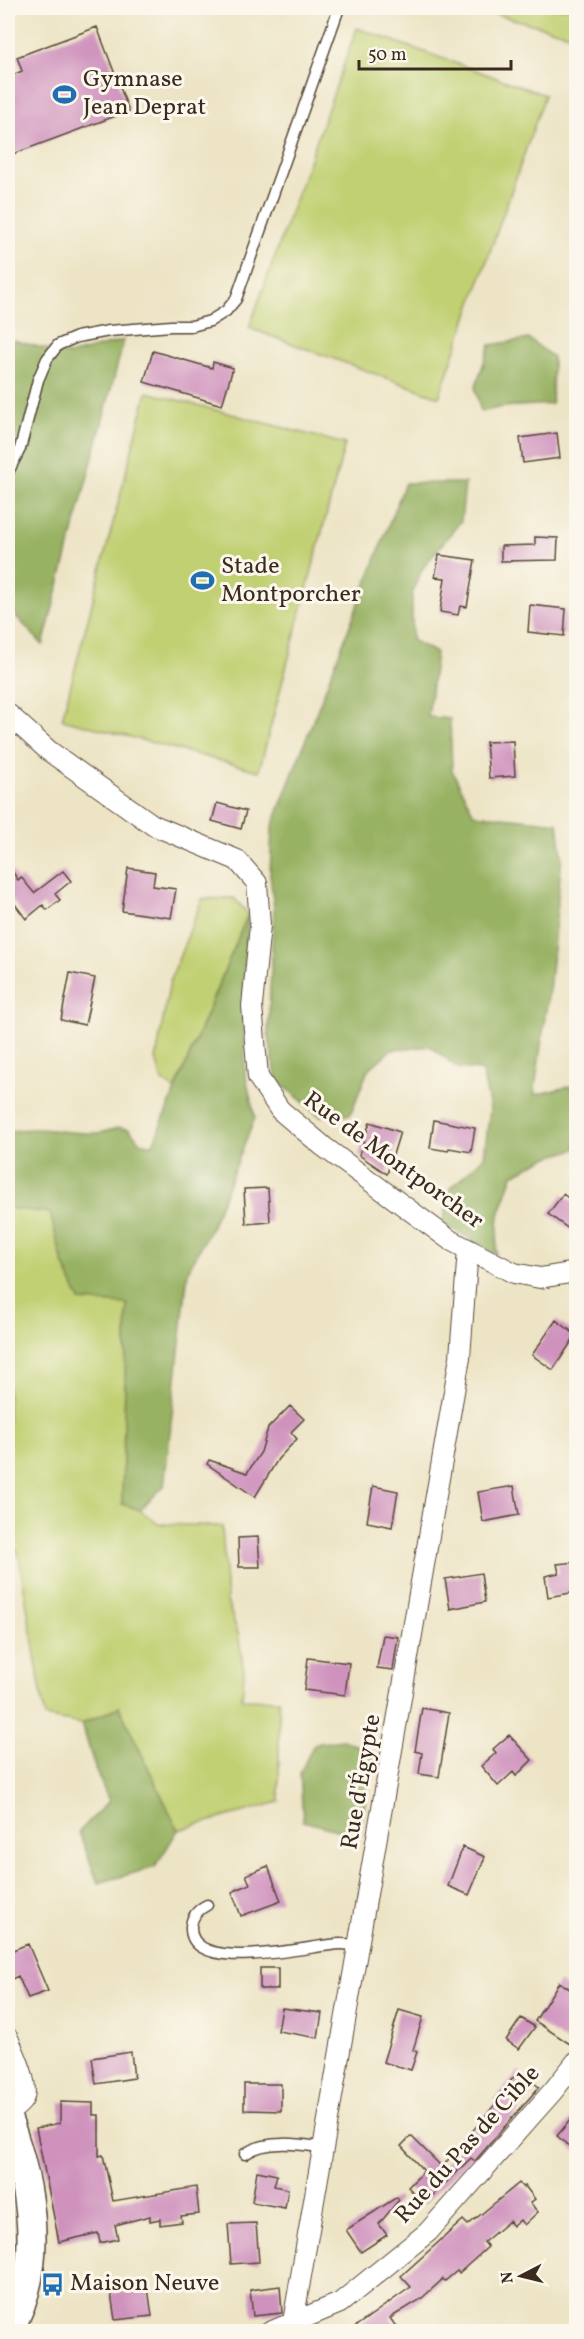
<svg xmlns="http://www.w3.org/2000/svg" width="584" height="2339" viewBox="0 0 584 2339" font-family="Vollkorn,serif">
  <style>
    .green { fill: #c1d072; stroke: #7e7d48; stroke-width: 1.5 }
    .forest { fill: #98b264; stroke: #6a6e41; stroke-width: 1.5 }
    .building { fill: #cf92bd }
    .lines { fill: none; stroke-linecap: round; stroke-linejoin: round }
    .service-casing { stroke: #564637; stroke-width: 13 }
    .minor-casing { stroke: #564637; stroke-width: 22 }
    .secondary-casing { stroke: #564637; stroke-width: 31 }
    .service { stroke: #fff; stroke-width: 10 }
    .minor { stroke: #fff; stroke-width: 20 }
    .secondary { stroke: #fff; stroke-width: 28 }
    .labels { text-anchor: middle; dominant-baseline: central; stroke-width: 6; stroke-linejoin: round; paint-order: stroke }
    .poi-label { font-size: 24px; fill: #3b2a1e; stroke: #fbf7ec; text-anchor: start }
    .street-label { font-size: 24px; fill: #3b2a1e; stroke: #fbf7ec }
  </style>
  <rect width="100%" height="100%" fill="#fbf7ec"/>
  <filter id="ink" filterUnits="userSpaceOnUse"><feTurbulence type="fractalNoise" baseFrequency=".0167" numOctaves="2"/><feDisplacementMap in="SourceGraphic" scale="12" xChannelSelector="R" yChannelSelector="G"/><feConvolveMatrix kernelMatrix="1 2 1 2 8 2 1 2 1" color-interpolation-filters="sRGB"/></filter>
  <filter id="wash" filterUnits="userSpaceOnUse"><feTurbulence type="fractalNoise" baseFrequency=".008" numOctaves="4" result="noise"/><feDisplacementMap in="SourceGraphic" scale="24" xChannelSelector="R" yChannelSelector="G"/><feGaussianBlur stdDeviation="1.35" result="paint"/><feColorMatrix in="noise" values="0 0 0 0 0 0 0 0 0 0 0 0 0 0 0 0 0 1.4 0 .05"/><feComposite in="paint" operator="in"/></filter>
  <g filter="url(#wash)">
    <rect width="100%" height="100%" fill="#ede4c5"/>
    <!-- green -->
    <path class="green" d="M472 8H576V36Z
      M357 28 545 95 439 397 249 328Z
      M147 392 345 444 259 771 62 719Z
      M234 898 248 914 175 1090 162 1081 156 1059 170 981 202 899Z
      M8 1208 50 1212 63 1263 127 1304 122 1504 140 1510 158 1524 222 1526 227 1601 238 1633 244 1672 242 1699 279 1700V1802L178 1830 119 1707 82 1724 45 1717 18 1551 8 1550Z"/>
    <!-- forest -->
    <path class="forest" d="M529 339 553 357 552 404 502 407 481 412 475 388 490 345Z
      M13 340 69 355 124 340 43 645 12 612 8 611V350Z
      M405 483H465L461 521 422 569 412 594V640L436 653 428 717 450 719 452 770 474 814 558 823 562 855 550 982 534 1095 571 1086 576 1090V1149L543 1159 513 1175 499 1215 496 1254 443 1223 449 1190 484 1157 490 1109 482 1070 458 1068 430 1046 391 1050 368 1070 350 1115 320 1116 277 1080 268 1033 274 909 270 874 272 827Z
      M248 914 244 984 245 1073 255 1118 211 1228 188 1271 164 1486 140 1510 122 1504 127 1304 80 1301 63 1263 50 1213 8 1208V1132C42 1124 65 1135 97 1133 111 1132 111 1126 129 1129L141 1143 153 1144Z
      M119 1707 178 1830 155 1867 98 1883 79 1832 109 1801 95 1768 82 1724Z
      M343 1740 374 1753 359 1836 303 1821 300 1773 314 1744Z"/>
    <g id="blocks">
      <!-- building -->
      <path class="building" d="M97 27 129 111 8 156V77L22 71 17 57Z
        M153 351 212 368 213 362 233 368 222 405 144 382Z
        M557 433 560 458 523 463 520 438Z
        M535 537 558 538 557 560 501 561V546L535 545Z
        M439 555 475 560 467 607 460 606 458 615 440 612 445 578 435 577Z
        M530 605 566 609 564 636 528 632Z
        M513 741 515 776 489 778 486 742Z
        M217 803 246 811 241 829 212 821Z
        M8 865 18 880 21 877 34 893 63 871 71 881 55 894 60 900 47 910 43 905 26 919 8 895Z
        M128 868 155 872 153 886 176 889 171 918 122 911Z
        M70 973 95 978 85 1025 61 1020Z
        M434 1120 475 1128 471 1152 449 1148 448 1151 430 1148Z
        M370 1122 400 1132 387 1174 359 1155Z
        M268 1188 270 1222 246 1224 244 1189Z
        M563 1194 576 1204V1234L548 1214Z
        M556 1320 576 1335 553 1370 532 1355Z
        M290 1406 304 1419 291 1432 297 1439 278 1459 255 1497 207 1464 209 1460 247 1473 261 1452 268 1428Z
        M373 1486 398 1491 392 1527 367 1522Z
        M514 1486 519 1515 483 1522 478 1492Z
        M258 1537 260 1567H239L238 1538Z
        M576 1562V1592L548 1597 545 1576 559 1573 557 1564Z
        M481 1573 485 1602 450 1609 445 1579Z
        M383 1635 398 1637 393 1670 377 1668Z
        M308 1658 349 1663 345 1695 304 1690Z
        M422 1708 449 1713 439 1777 419 1774 422 1753 415 1751Z
        M509 1735 532 1760 516 1776 513 1772 498 1786 481 1766 496 1753 493 1749Z
        M463 1847 485 1857 469 1895 448 1886Z
        M268 1866 281 1901 241 1916 232 1892 250 1884 246 1875Z
        M28 1944 48 1991 28 1998 18 1976 8 1981V1952Z
        M260 1968H278V1989H260Z
        M559 1982 576 1993V2048L535 2021Z
        M282 2008 322 2013 318 2038 278 2031Z
        M399 2010 423 2017 413 2050 417 2052 411 2070 383 2062Z
        M521 2018 535 2027 519 2049 506 2040Z
        M131 2052 134 2078 96 2084 92 2058Z
        M519 2071 539 2087 475 2161 471 2158 424 2204 408 2187 424 2171 401 2146 411 2136 442 2167 498 2101 495 2099Z
        M244 2084H281V2111L244 2110Z
        M60 2102 93 2103V2115H99V2156L103 2155 113 2201 196 2187 199 2214 181 2216 182 2222 160 2225V2219L150 2221V2216L115 2225 118 2239 100 2243 98 2233 59 2242 36 2128 60 2123Z
        M576 2113V2152L557 2136Z
        M257 2171 277 2175 274 2186 288 2189 285 2208 252 2202Z
        M519 2183 523 2188 525 2186 535 2199 530 2203 538 2212 524 2225 520 2220 513 2226 509 2221 484 2242 488 2247 459 2273 457 2271 445 2281 443 2279 421 2299 390 2318 399 2331H349L411 2287 401 2276 463 2220 468 2225Z
        M397 2197 399 2200 379 2224 387 2235 361 2252 346 2230Z
        M256 2223 259 2262 231 2264 228 2224Z
        M280 2286 282 2313 253 2316 250 2290Z
        M148 2288 152 2316 115 2320 111 2293Z"/>
    </g>
  </g>
  <g filter="url(#ink)">
    <use href="#blocks" fill-opacity="0" stroke="#564637" stroke-width="1.5"/>
    <g class="lines">
      <defs>
        <path id="service" d="M8 472 20 449 38 380 47 359 58 345 77 337 109 331 171 326H192L210 321 226 311 236 299 339 8
          M207 1905C199 1909 192 1915 191 1926 188 1978 314 1944 341 1944 347 1944 354 1945 360 1946
          M245 2154C265 2139 300 2144 324 2148"/>
        <path id="minor" d="M8 714 49 751 153 825 237 860 257 883 260 925 252 1006 258 1077 280 1110 324 1147 450 1240 514 1273 540 1278 576 1272
          M8 2038C14 2053 32 2087 22 2101 18 2106 12 2110 8 2114
          M293 2322 460 1357 468 1249
          M270 2332 340 2303 428 2232 553 2091 576 2062"/>
        <path id="secondary" d="M8 2121C32 2185 46 2269 8 2331"/>
      </defs>
      <!-- service casing -->
      <use href="#service" class="service-casing"/>
      <!-- minor casing -->
      <use href="#minor" class="minor-casing"/>
      <!-- secondary casing -->
      <use href="#secondary" class="secondary-casing"/>
      <!-- service -->
      <use href="#service" class="service"/>
      <!-- minor -->
      <use href="#minor" class="minor"/>
      <!-- secondary -->
      <use href="#secondary" class="secondary"/>
    </g>
  </g>
  <!-- icons -->
  <defs>
    <symbol id="stadium-bare" viewBox="-9 -9 18 18"><path d="M0-5a6.5 5 0 1 0 0 10a6.5 5 0 1 0 0-10ZM-3.5-1.8h7v3.6h-7Z" fill="#1f6fb2" stroke="#fbf7ec" stroke-width="2.5" paint-order="stroke"/></symbol>
    <symbol id="bus-bare" viewBox="-9 -9 18 18"><path d="M-5-6H5V4H4V6H2V4H-2V6H-4V4H-5ZM-3.5-4V0h7V-4ZM-3.5 1.2v1.5H-2V1.2ZM2 1.2v1.5H3.5V1.2Z" fill="#1f6fb2" stroke="#fbf7ec" stroke-width="2.5" paint-order="stroke"/></symbol>
  </defs>
  <g fill-rule="evenodd">
    <use href="#stadium-bare" x="48" y="78" width="33" height="33"/>
    <use href="#stadium-bare" x="186" y="564" width="33" height="33"/>
    <use href="#bus-bare" x="36" y="2268" width="33" height="33"/>
  </g>
  <g class="labels">
    <!-- poi labels -->
    <g class="poi-label">
      <text x="83" y="80">Gymnase<tspan x="83" dy="28">Jean Deprat</tspan></text>
      <text x="221" y="567">Stade<tspan x="221" dy="28">Montporcher</tspan></text>
      <text x="70" y="2284">Maison Neuve</text>
    </g>
    <!-- street labels -->
    <g class="street-label">
      <text transform="translate(393 1161) rotate(36)">Rue de Montporcher</text>
      <text transform="translate(362 1782) rotate(-80)">Rue d'Égypte</text>
      <text transform="translate(468 2145) rotate(-48)">Rue du Pas de Cible</text>
    </g>
  </g>
  <!-- margin -->
  <rect width="584" height="2339" fill="none" stroke="#fbf7ec" stroke-width="30"/>
  <!-- north arrow -->
  <g transform="translate(521 2276) rotate(263)" stroke="#fbf7ec" stroke-width="4.5" paint-order="stroke">
  <path d="M0-4.5L10 22L0 15L-10 22Z" fill="#3b2a1e"/>
  <text y="-9" font-size="16" font-weight="bold" text-anchor="middle" fill="#3b2a1e">N</text>
  </g>
  <!-- scale -->
  <path d="M359 60v9h152v-9" fill="none" stroke="#3b2a1e" stroke-width="3"/>
  <text x="368" y="60" font-size="18" fill="#3b2a1e" stroke="#fbf7ec" stroke-width="4.5" paint-order="stroke">50 m</text>
</svg>
